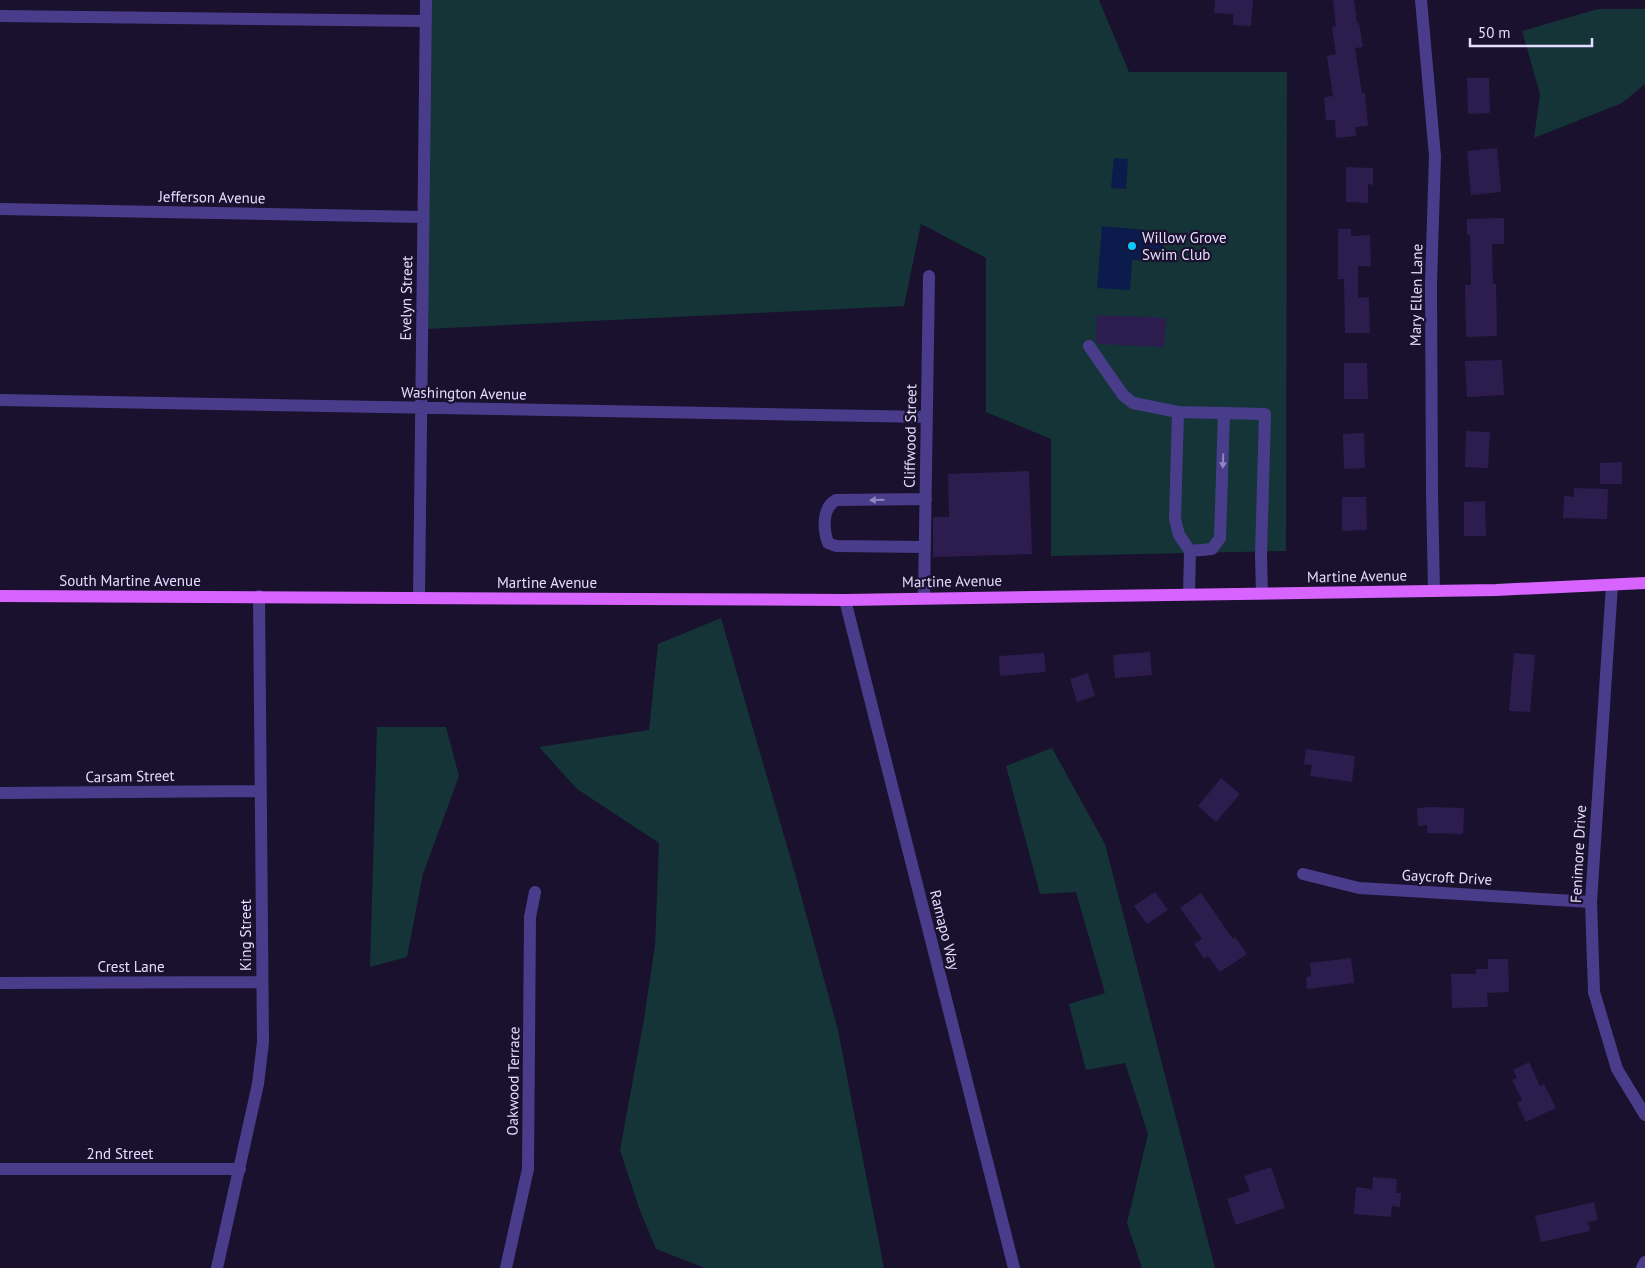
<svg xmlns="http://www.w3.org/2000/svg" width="1645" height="1268" viewBox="0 0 1645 1268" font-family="'PT Sans',sans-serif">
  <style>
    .green { fill: #143437 }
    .water { fill: #0b1b4c }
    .building { fill: #2d1d4e }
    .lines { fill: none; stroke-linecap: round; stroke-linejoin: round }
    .minor { stroke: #493d8b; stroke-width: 12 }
    .major { stroke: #d864ff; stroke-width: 12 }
    .oneway { fill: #8f85bf }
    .poi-dot { fill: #09c9ff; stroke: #19112d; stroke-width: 2 }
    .labels { text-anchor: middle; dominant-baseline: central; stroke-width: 4.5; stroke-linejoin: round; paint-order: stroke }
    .street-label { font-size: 15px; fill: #e5ddff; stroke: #19112d }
    .poi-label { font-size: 15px; fill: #e5ddff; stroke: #19112d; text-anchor: start }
  </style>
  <rect width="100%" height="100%" fill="#19112d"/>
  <!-- green -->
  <path class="green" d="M427 0H1099L1129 72H1287L1286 551 1051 556V439L986 412V258L921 224 904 306 427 329Z
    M1598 9H1645V84L1622 103 1534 138 1540 94 1522 31Z
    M721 618 794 870 838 1030 884 1268H705L656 1249 639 1208 620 1150 644 1019 655 945 659 843 577 789 539 747 649 730 658 644Z
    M377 727H446L459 776 423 874 407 957 370 967Z
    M1052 748 1105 844 1215 1268H1142L1127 1223 1148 1134 1125 1063 1086 1070 1069 1004 1105 993 1076 892 1040 894 1006 766Z"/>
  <!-- water -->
  <path class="water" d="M1114 158 1128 159 1126 189 1111 188Z
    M1102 226 1165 232 1162 261 1132 260 1130 290 1097 288Z"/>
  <!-- building -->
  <path class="building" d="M1215 0H1253L1251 26 1233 25V14L1214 13Z
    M1333 0H1354L1357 23H1359L1363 47 1355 48 1362 93H1365L1368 126 1355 127 1356 136 1336 138 1335 120H1326L1324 97 1333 96 1327 56 1336 54 1332 27 1336 26Z
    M1467 78H1489L1490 113 1468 114Z
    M1497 148 1501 192 1471 195 1467 151Z
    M1346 167 1373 168V185L1368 184V203L1346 202Z
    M1504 218V244H1492L1493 284H1496L1497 336 1466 337 1465 285H1471L1470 235H1467V219Z
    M1338 229H1351V236L1370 235 1371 266H1358V298L1369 297 1370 333H1345L1344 279H1338Z
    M1097 315 1166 318 1164 347 1098 344 1096 342Z
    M1502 360 1504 395 1467 397 1465 361Z
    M1344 363H1367L1368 399H1344Z
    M1466 431 1490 432 1488 468 1465 467Z
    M1364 433 1365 468 1344 469 1343 434Z
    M1622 462V484H1600V463Z
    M1029 471 1032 554 933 557V517H949L948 474Z
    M1574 488 1608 489 1607 519 1563 518 1564 496 1574 497Z
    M1342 497H1366L1367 530 1342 531Z
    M1485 501 1486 536H1464V502Z
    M1150 652 1152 675 1115 678 1113 655Z
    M1044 653 1046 672 1000 676 999 656Z
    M1514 653 1535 655 1530 712 1509 711Z
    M1088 673 1095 696 1077 702 1070 679Z
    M1306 749 1355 756 1352 782 1310 776 1312 765 1304 764Z
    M1221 778 1240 794 1216 822 1198 806Z
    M1431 807 1464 808 1463 834 1427 833V825L1418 826 1417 808Z
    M1155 892 1168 910 1147 924 1134 906Z
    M1201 893 1233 939 1235 937 1247 954 1220 972 1208 956 1204 959 1194 944 1202 939 1180 908Z
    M1351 958 1354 983 1307 989 1306 977 1311 976 1310 963Z
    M1488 959H1508L1509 992 1487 993 1488 1007 1452 1008 1451 974H1476V969H1488Z
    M1529 1062 1540 1086 1544 1084 1556 1108 1526 1122 1517 1103 1522 1100 1512 1080 1517 1078 1513 1070Z
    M1271 1167 1285 1208 1236 1225 1227 1199 1250 1191 1244 1176Z
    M1373 1177 1397 1179 1396 1193H1401L1400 1207 1392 1206 1391 1217 1354 1214 1356 1187 1372 1189Z
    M1594 1202 1598 1220 1588 1222 1590 1231 1541 1242 1535 1216Z"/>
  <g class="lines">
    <!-- minor -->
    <path class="minor" d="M1421 0 1435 156 1431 283 1432 492 1434 591
      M0 16 426 21
      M0 209 423 217
      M1089 346 1123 395 1133 403 1178 412
      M0 400 927 417
      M925 547 836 546 828 543C823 529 822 508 836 500L926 499
      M1190 551 1212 549 1220 538 1224 413
      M1612 585 1591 902 1594 992 1617 1069 1645 1115
      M1189 594 1190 551 1179 535 1175 519 1178 412 1265 414 1261 555 1262 593
      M419 597 426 0
      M924 598 929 276
      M845 600 1014 1268
      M0 793 260 791
      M1303 874 1359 888 1591 902
      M0 983 262 982
      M0 1169H240
      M217 1268 258 1084 263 1042 259 596
      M506 1268 528 1169 530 917 535 892
      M1642 1268 1645 1262"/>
    <!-- major -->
    <path class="major" d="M0 596 845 600 1496 590 1645 583"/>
  </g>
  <!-- one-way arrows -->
  <defs><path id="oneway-solid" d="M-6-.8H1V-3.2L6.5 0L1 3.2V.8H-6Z" transform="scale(1.25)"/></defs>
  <g class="oneway">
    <use href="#oneway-solid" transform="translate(1223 461) rotate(92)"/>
    <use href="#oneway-solid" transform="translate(877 500) rotate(179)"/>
  </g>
  <!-- markers -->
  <circle class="poi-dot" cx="1132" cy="246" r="5"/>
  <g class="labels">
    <!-- street labels -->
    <g class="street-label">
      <text transform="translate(212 197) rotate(1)">Jefferson Avenue</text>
      <text transform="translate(1416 295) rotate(-89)">Mary Ellen Lane</text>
      <text transform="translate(406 298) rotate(-89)">Evelyn Street</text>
      <text transform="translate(464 393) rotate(1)">Washington Avenue</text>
      <text transform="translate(910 436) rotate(-89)">Cliffwood Street</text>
      <text transform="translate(1357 576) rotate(-1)">Martine Avenue</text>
      <text x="130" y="580">South Martine Avenue</text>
      <text transform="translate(952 581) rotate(-1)">Martine Avenue</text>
      <text x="547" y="582">Martine Avenue</text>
      <text transform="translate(130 776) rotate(-1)">Carsam Street</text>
      <text transform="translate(1578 854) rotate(-87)">Fenimore Drive</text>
      <text transform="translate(1447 877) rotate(3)">Gaycroft Drive</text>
      <text transform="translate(945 930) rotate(76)">Ramapo Way</text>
      <text transform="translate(245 935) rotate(-90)">King Street</text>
      <text x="131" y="966">Crest Lane</text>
      <text transform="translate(513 1081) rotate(-89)">Oakwood Terrace</text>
      <text x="120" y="1153">2nd Street</text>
    </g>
    <!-- poi labels -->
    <g class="poi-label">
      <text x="1142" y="237">Willow Grove<tspan x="1142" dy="17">Swim Club</tspan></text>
    </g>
  </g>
  <!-- scale -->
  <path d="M1470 38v8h122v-8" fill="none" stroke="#e5ddff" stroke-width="2.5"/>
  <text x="1478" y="38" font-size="15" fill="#e5ddff" stroke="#19112d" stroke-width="4" paint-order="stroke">50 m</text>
</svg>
